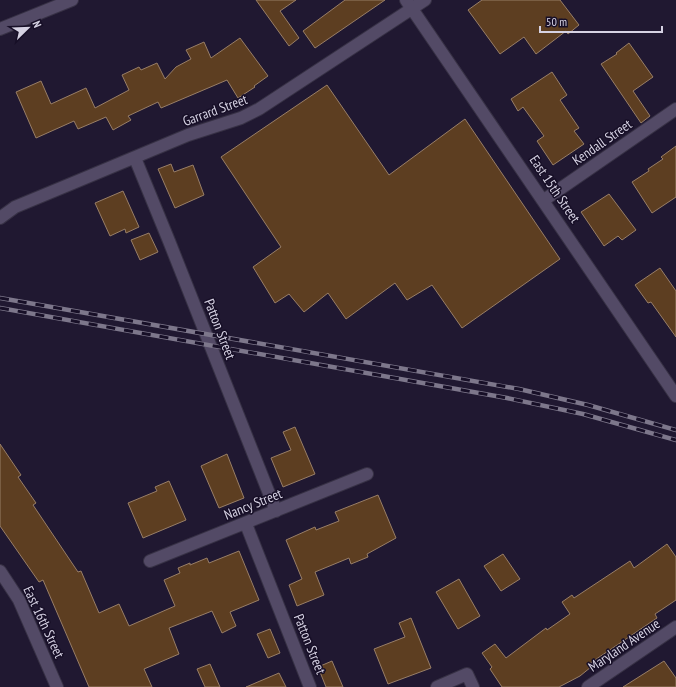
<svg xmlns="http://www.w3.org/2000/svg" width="676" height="687" viewBox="0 0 676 687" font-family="'PT Sans Narrow',sans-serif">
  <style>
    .building { fill: #5d3e21; stroke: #987e67 }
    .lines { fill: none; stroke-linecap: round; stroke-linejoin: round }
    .minor-casing { stroke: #373145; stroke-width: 14 }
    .minor { stroke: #534a66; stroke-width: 12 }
    .rail-casing { stroke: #7d778b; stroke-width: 4.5 }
    .rail { stroke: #170f27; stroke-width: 3; stroke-dasharray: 9; stroke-linecap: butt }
    .labels { text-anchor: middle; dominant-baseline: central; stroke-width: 3; stroke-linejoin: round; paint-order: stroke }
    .street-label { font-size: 14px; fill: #d6d2e3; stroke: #170f27 }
  </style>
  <rect width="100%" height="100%" fill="#201831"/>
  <!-- building -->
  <path class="building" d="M256 0H296L280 11 299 38 289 46Z
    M345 0H385L315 48 303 31Z
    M482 0H560L579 25 568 34 566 31 536 54 524 37 500 54 468 10Z
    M240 38 268 76 254 86 255 87 238 98 227 80 161 108 158 102 128 116 131 120 113 130 106 117 78 129 74 121 36 138 16 92 41 81 51 104 86 88 95 108 129 90 122 75 139 67 141 70 157 63 165 79 176 67 191 59 186 50 204 42 211 58Z
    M629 43 653 77 633 91 650 116 641 123 601 64 617 54 616 53Z
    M552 72 567 95 560 100 579 128 574 131 584 144 553 165 537 141 544 136 523 107 518 111 511 99Z
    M327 85 389 175 465 119 560 259 462 328 432 285 407 300 395 283 346 319 328 293 304 312 289 294 275 303 253 267 281 247 221 157Z
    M676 146V197L652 213 632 182 649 171 648 169 663 159 661 157Z
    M171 164 174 172 193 165 204 195 175 208 158 169Z
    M123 191 139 227 126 233 125 229 110 236 95 203Z
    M609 194 636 230 622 240 618 236 604 246 581 212Z
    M149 233 158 252 140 260 131 240Z
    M660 268 676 291V337L651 302 648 303 635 285Z
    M295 427 315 474 283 487 271 458 291 450 283 432Z
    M0 444 21 475 18 477 36 503 33 505 78 572 81 571 99 613 119 604 129 626 175 606 164 580 180 573 178 568 190 563V565L207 558 209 563 239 551 259 600 230 612 236 626 222 633 212 611 169 628 179 654 144 669 152 687H89L43 580 39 582 0 526Z
    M227 454 244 498 219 508 201 466Z
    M169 481 186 520 143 538 128 503 157 491 155 487Z
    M378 495 396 538 367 554 368 557 351 564 349 558 315 572 324 595 297 606 289 585 302 579 286 540 315 527 316 530 339 521 335 512Z
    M667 544 676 557V600L655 614 657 618 589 664 591 667 580 676 559 687H502L490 669 492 667 482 653 495 644 506 658 546 628 547 630 570 614 562 602 572 595 574 598 630 561 634 568Z
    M503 554 520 579 501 591 484 566Z
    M459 579 480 616 458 629 436 592Z
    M411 618 431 668 388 684 374 649 405 637 399 623Z
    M270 629 280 653 268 658 257 634Z
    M332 661 343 687H326L318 667Z
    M664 661 676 678V687H623Z
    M210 664 220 687H205L197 669Z
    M279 673 286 687H246Z"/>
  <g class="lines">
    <defs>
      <path id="minor" d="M406 0 676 396
        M0 29 72 0
        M135 158 169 241 276 511
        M544 200 676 109
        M0 218 15 207 73 183 188 135 241 118 259 109 425 0
        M246 524 310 687
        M150 561 367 474
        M0 571 19 600 57 687
        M437 687 467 674 473 687
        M588 687 676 627"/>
    </defs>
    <!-- minor casing -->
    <use href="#minor" class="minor-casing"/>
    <!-- minor -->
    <use href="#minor" class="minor"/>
    <defs>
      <path id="rail" d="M0 298 519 389 588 405 676 430
        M0 308 507 398 583 414 676 440"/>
    </defs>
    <!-- rail casing -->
    <use href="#rail" class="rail-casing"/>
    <!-- rail -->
    <use href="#rail" class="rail"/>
  </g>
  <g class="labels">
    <!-- street labels -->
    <g class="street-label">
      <text transform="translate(215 110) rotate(-20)">Garrard Street</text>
      <text transform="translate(602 142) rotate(-35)">Kendall Street</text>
      <text transform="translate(555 189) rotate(56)">East 15th Street</text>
      <text transform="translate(220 329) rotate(69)">Patton Street</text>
      <text transform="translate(253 504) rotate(-22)">Nancy Street</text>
      <text transform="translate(44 622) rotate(65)">East 16th Street</text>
      <text transform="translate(310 644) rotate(68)">Patton Street</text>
      <text transform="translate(624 645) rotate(-34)">Maryland Avenue</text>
    </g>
  </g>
  <!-- north arrow -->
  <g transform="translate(28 28) rotate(67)" stroke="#170f27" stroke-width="3" paint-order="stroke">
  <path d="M0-3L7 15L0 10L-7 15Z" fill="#d6d2e3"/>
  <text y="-6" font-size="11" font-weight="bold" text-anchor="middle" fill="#d6d2e3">N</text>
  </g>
  <!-- scale -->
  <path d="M540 26v6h122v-6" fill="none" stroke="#d6d2e3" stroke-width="2"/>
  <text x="546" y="26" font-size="12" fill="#d6d2e3" stroke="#170f27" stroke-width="3" paint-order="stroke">50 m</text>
</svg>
